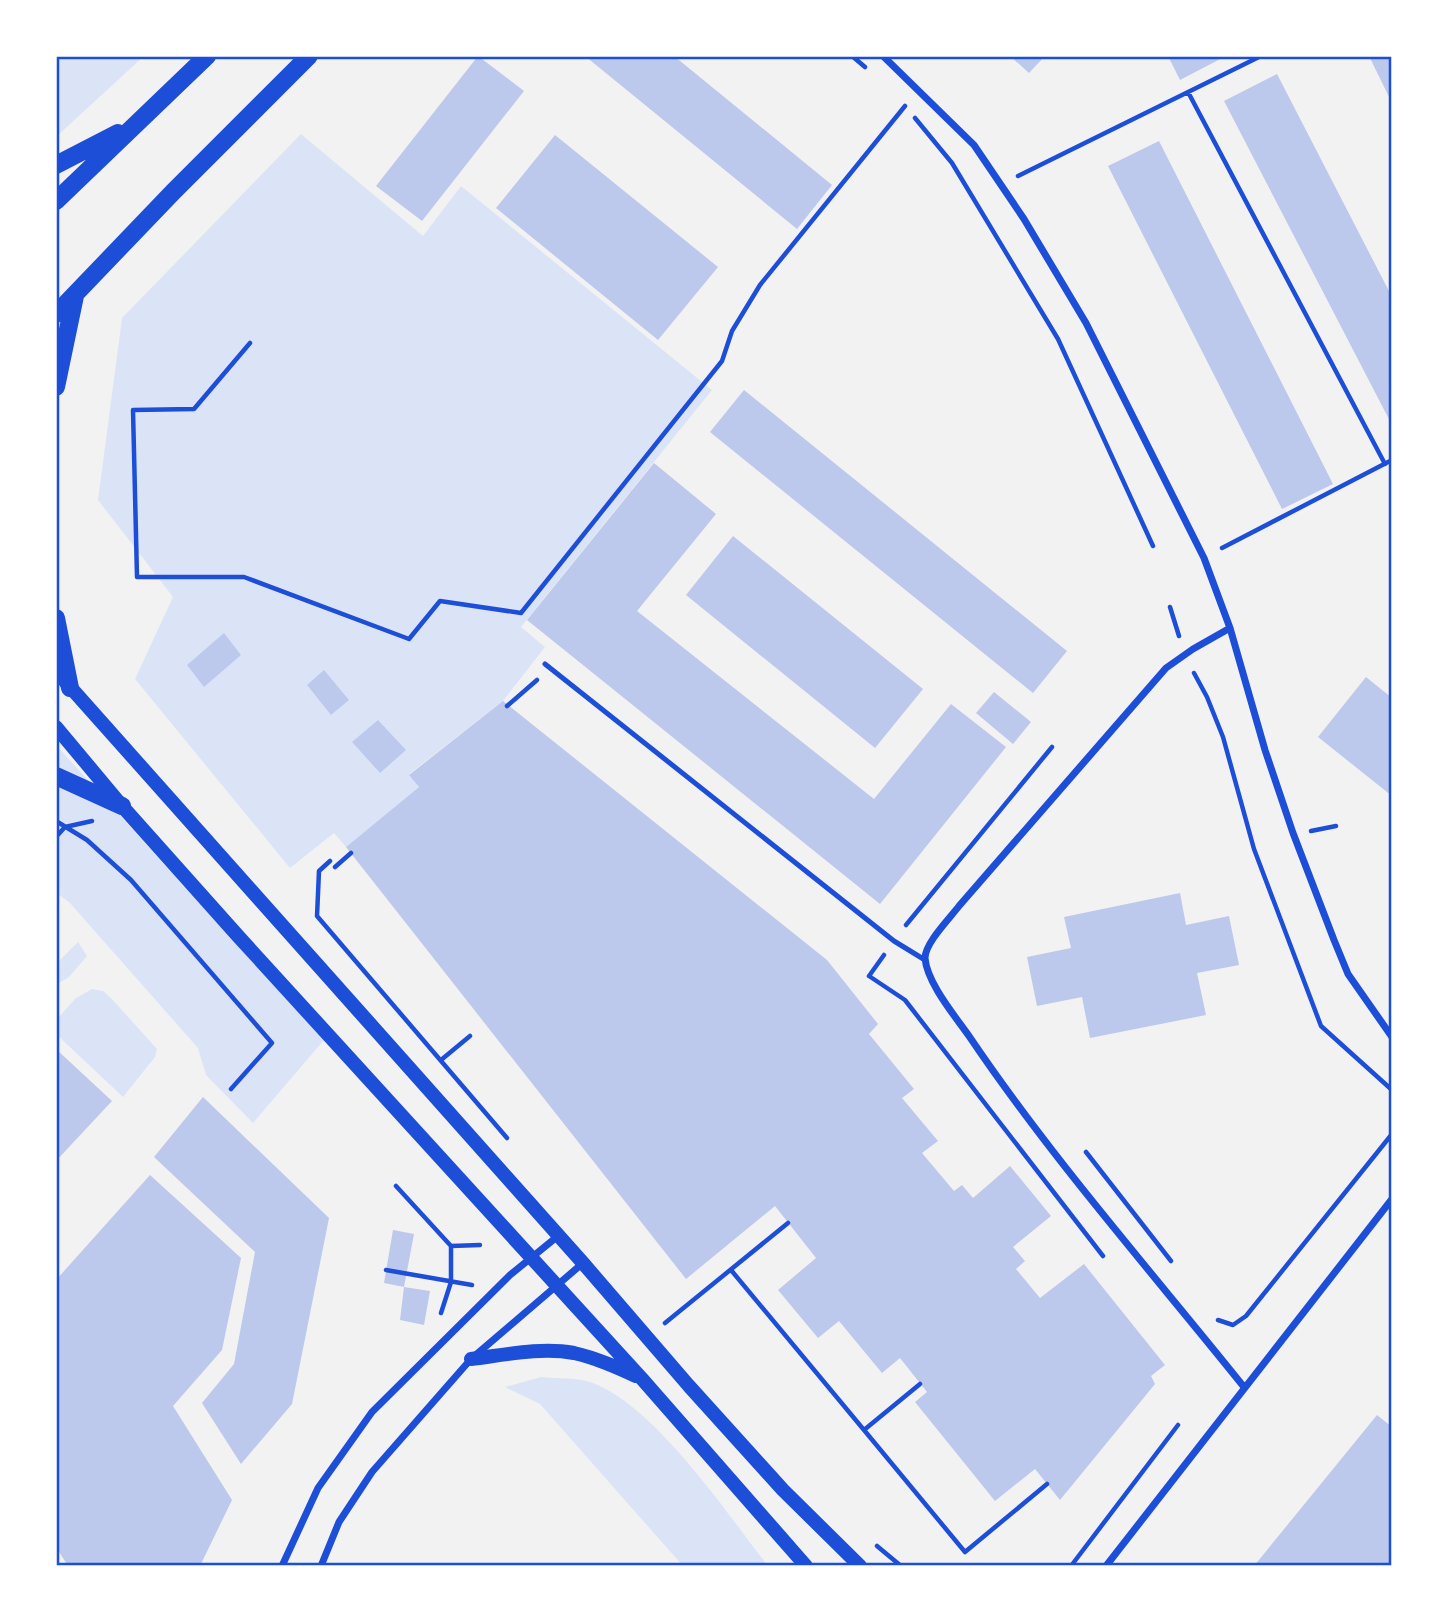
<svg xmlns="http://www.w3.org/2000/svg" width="1448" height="1622" viewBox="0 0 1448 1622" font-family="Manrope,sans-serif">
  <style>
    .green { fill: #dbe4f7 }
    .building { fill: #bdc9ec }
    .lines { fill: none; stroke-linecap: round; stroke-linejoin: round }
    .path { stroke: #1d4ed8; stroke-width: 4.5 }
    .service { stroke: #1d4ed8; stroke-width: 5 }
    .minor { stroke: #1d4ed8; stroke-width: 7 }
    .secondary { stroke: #1d4ed8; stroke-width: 14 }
    .primary { stroke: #1d4ed8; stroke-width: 18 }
    .neatline { fill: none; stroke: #1d4ed8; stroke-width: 2.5 }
  </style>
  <rect width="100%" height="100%" fill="#f2f2f2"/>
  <!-- green -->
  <path class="green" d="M56 56H144L56 137Z
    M301 134 423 236 461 186 712 390 521 627 545 647 503 701 409 774 419 787 346 847 334 833 290 868 135 679 173 597 98 500 122 318Z
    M56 745 324 1040 253 1123 206 1075 198 1048 69 902 56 893Z
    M78 942 87 956 69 977 56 985V964Z
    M92 989 103 991 111 998 157 1049 155 1057 123 1097 56 1034V1020L76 998Z
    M541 1377C556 1379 576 1377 590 1382 654 1404 726 1512 768 1566H683L540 1404 505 1387Z"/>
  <!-- building -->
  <path class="building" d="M478 56 524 91 422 221 376 186Z
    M585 56H674L832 185 797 229Z
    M1010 56H1045L1029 73Z
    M1168 56H1226L1180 80Z
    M1369 56H1392V103Z
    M1277 74 1392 297V425L1224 101Z
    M555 135 718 267 658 340 496 208Z
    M1159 141 1333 484 1282 509 1108 166Z
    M744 390 1067 651 1033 693 710 432Z
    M654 463 716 514 637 611 874 799 951 704 1006 747 880 904 527 620Z
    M733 536 923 689 875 748 686 595Z
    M224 633 241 655 204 687 187 665Z
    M324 670 349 700 331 715 307 685Z
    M1366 677 1392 698V796L1318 737Z
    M994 692 1031 722 1013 744 976 713Z
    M503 701 827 960 878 1024 869 1034 914 1089 902 1098 938 1141 922 1153 954 1191 962 1185 973 1198 1010 1166 1051 1216 1013 1247 1025 1261 1016 1269 1040 1298 1084 1264 1165 1365 1151 1376 1155 1384 1060 1500 1035 1469 995 1501 915 1402 927 1392 900 1358 882 1373 839 1321 818 1338 778 1290 816 1258 775 1206 686 1279 346 847 419 787 409 775Z
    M378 720 406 750 380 773 352 742Z
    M1180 893 1186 925 1229 916 1239 965 1197 973 1206 1015 1090 1038 1082 997 1037 1006 1027 957 1071 948 1064 917Z
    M56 1049 112 1101 56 1161Z
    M203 1097 329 1218 292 1404 241 1464 202 1403 234 1364 255 1252 154 1157Z
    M150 1175 241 1258 222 1350 173 1406 232 1500 200 1566H68L56 1547V1280Z
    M393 1230 414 1234 404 1287 384 1283Z
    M404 1287 430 1291 424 1325 400 1320Z
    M1377 1415 1392 1427V1566H1254Z"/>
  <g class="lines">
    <!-- path -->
    <path class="path" d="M852 56 865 67
      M1188 92 1385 464
      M915 118 952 163 1058 339 1153 546
      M1018 176 1261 56
      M250 343 194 409 133 410 137 577H244L409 639 440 601 521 613 722 361 732 331 760 285 905 106
      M1222 548 1392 460
      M1170 607 1179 636
      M1194 673 1207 697 1223 737 1254 849 1321 1026 1392 1090
      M507 706 537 680
      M56 821 87 840 131 880 272 1043 231 1089
      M1311 831 1336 826
      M56 837 65 827 92 821
      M330 861 319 871 317 916 507 1138
      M335 867 351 853
      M906 925 1052 747
      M884 955 869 976 905 1000 1103 1256
      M441 1060 470 1036
      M1086 1152 1171 1261
      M396 1186 451 1246V1282L441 1313
      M451 1246 480 1245
      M386 1270 472 1285
      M731 1270 864 1430 920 1384
      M1218 1320 1233 1325 1246 1316 1392 1134
      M665 1323 788 1223
      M864 1430 965 1552 1047 1484
      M877 1546 901 1566
      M1071 1566 1178 1425"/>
    <!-- service -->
    <path class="service" d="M545 664 894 941 925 960"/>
    <!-- minor -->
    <path class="minor" d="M883 56 974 145 1024 219 1086 323 1204 558 1230 628 1265 750 1293 833 1334 940 1348 974 1392 1037
      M1230 628 1193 649 1166 668 959 906C950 918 925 943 925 958 927 983 955 1016 969 1036 1052 1159 1151 1271 1244 1387
      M282 1566 318 1488 372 1412 510 1275 558 1236
      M321 1566 339 1522 372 1472 471 1359 583 1263
      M1106 1566 1392 1199"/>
    <!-- secondary -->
    <path class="secondary" d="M56 671 583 1263 689 1386 783 1490 860 1566
      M56 727 122 806 238 936 643 1380 806 1566
      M471 1359C504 1355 541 1347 574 1353 596 1358 616 1367 636 1376"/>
    <!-- primary -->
    <path class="primary" d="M56 165 118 133
      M56 201 207 56
      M56 314 173 192 309 56
      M56 387 75 296
      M56 618 70 688
      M56 776 122 806"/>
  </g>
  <!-- border -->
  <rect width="1448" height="1622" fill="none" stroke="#ffffff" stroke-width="116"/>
  <rect x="58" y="58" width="1332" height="1506" class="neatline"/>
</svg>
